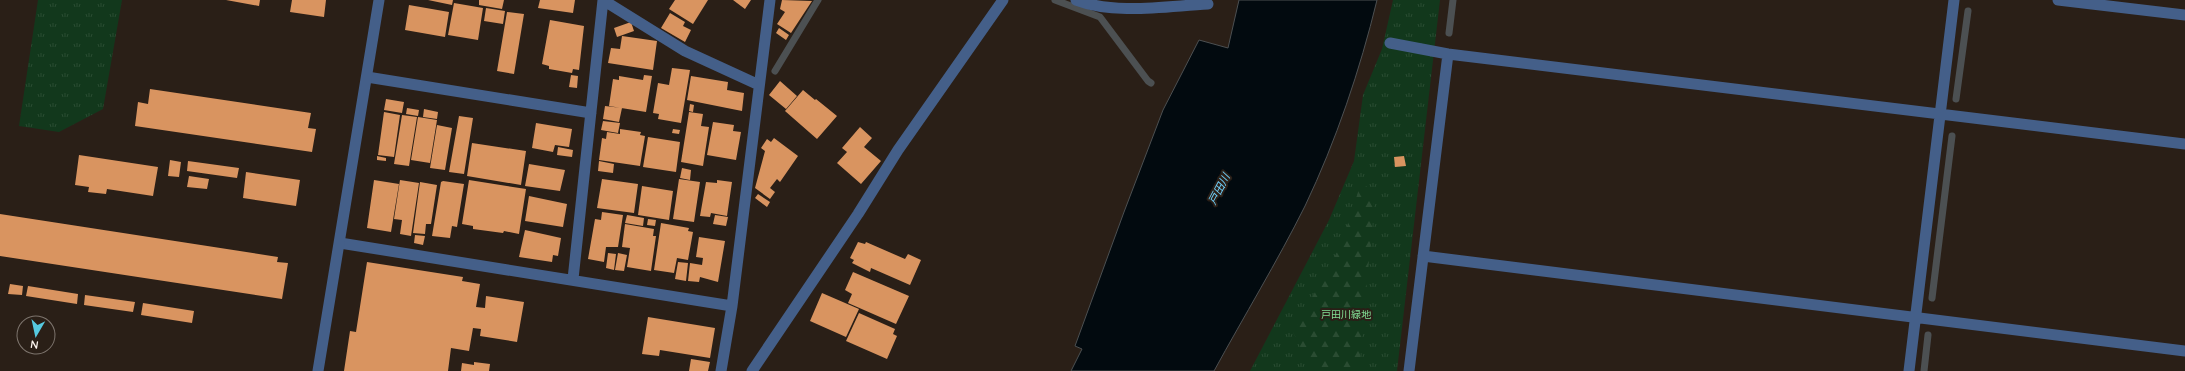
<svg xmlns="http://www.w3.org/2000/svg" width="2185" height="371" viewBox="0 0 2185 371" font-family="Quicksand,'Noto Sans JP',sans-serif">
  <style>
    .grass { fill: url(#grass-tufts) }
    .forest { fill: url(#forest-firs) }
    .water { fill: #020a0f; stroke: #4c5052 }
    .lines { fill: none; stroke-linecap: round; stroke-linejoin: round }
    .stream { stroke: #4c5052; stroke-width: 7 }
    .building { fill: #d99460 }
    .minor { stroke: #445f89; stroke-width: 11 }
    .tertiary { stroke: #445f89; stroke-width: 11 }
    .labels { text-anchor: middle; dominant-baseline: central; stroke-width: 4; stroke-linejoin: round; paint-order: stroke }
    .park-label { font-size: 10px; fill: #82df95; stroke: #2a1f17 }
    .water-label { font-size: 11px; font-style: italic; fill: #6fd0fb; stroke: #2a1f17 }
  </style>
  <defs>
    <pattern id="grass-tufts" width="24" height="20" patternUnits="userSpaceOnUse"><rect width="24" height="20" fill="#12381c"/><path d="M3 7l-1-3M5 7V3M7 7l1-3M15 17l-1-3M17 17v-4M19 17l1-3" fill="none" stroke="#2a4c32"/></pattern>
    <pattern id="forest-firs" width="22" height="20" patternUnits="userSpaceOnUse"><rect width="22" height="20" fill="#12381c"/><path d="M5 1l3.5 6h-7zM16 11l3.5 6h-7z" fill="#2a4c32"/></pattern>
  </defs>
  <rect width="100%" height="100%" fill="#2a1f17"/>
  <!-- grass -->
  <path class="grass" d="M38 0H122L103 109 59 132 19 126Z
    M1393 0H1440L1397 371H1250L1329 220 1354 161 1363 95 1382 49Z"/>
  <!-- forest -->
  <path class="forest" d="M1364 185 1372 190 1374 206 1359 371H1321L1301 348 1293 332 1341 245 1359 189Z"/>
  <!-- water -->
  <path class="water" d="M1239 0H1377C1360 70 1336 141 1305 206 1277 262 1244 316 1214 371H1071L1082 349 1075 346 1124 212 1163 110 1199 40 1228 48Z"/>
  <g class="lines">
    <!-- stream -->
    <path class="stream" d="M1055 0 1100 17 1148 81 1151 83
      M1449 33 1453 0
      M775 71 818 0
      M1956 99 1968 11
      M1932 298 1952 136
      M1924 371 1928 335"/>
  </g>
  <!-- building -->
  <path class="building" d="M226 0H260L259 6Z
    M292 0H326L324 17 290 12Z
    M428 0H453L452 5Z
    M479 0H504L502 9 479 5Z
    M540 0H575L573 13 538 8Z
    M675 0H708L693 24 669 9Z
    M733 0H751L745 9Z
    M782 0 812 1 791 33 777 24 785 12 780 9Z
    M454 3 483 8 478 40 448 35Z
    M409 5 449 12 445 37 405 30Z
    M486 8 505 11 503 24 484 21Z
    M507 12 524 14 514 74 497 71Z
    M670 13 685 22 683 26 691 30 685 42 661 28Z
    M550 20 584 26 579 70 573 69 572 73 549 69V66L542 64Z
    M631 22 634 31 617 37 614 28Z
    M779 28 789 35 786 40 776 33Z
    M622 36 657 41 653 70 608 63 611 48 620 49Z
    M672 68 690 70 681 123 658 119 659 114 653 113 658 83 669 85Z
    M571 75 578 76 577 88 569 87Z
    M644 75 652 76 646 112 609 106 613 79 619 80V76L643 80Z
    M691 76 728 82 727 90 744 93 742 111 687 100Z
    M780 81 797 96 786 109 769 95Z
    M150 89 311 113 308 128 316 129 312 152 135 126 138 102 148 104Z
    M803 90 815 100 816 99 837 116 817 139 785 111Z
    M386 99 404 102 402 113 384 110Z
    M690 104 694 105 693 112 689 111Z
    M605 106 622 108 619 122 603 119Z
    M407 108 419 110 418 116 406 114Z
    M424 109 438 112 437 119 423 117Z
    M384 112 400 115 394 157 378 155Z
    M689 112 703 114 701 126 709 127 703 166 681 162Z
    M402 115 417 117 409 166 394 164Z
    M459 116 473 118 464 174 449 172Z
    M418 117 437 120 430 163 411 160Z
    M603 121 620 123 618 133 601 130Z
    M713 122 734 125 733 131 741 132 736 160 707 155Z
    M536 123 572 129 569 147 555 145 553 152 532 148Z
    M437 125 452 128 445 170 430 168Z
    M860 127 872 138 864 147 881 161 861 184 837 163 847 152 842 148Z
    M620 129 641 132 640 135 645 136 640 166 599 160 602 138 606 139 607 132 620 134Z
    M673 129 680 130 679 134 672 133Z
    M648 137 680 142 676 172 643 167Z
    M774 138 798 156 780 182 777 179 770 188 775 192 770 199 755 188 765 151 761 148 767 139 771 142Z
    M472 143 526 151 521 185 467 176Z
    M558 147 573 150 572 157 557 155Z
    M79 155 158 167 153 196 107 189 106 194 88 192 89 187 75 185Z
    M377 156 386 158V161L377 160Z
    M1404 156 1406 166 1395 167 1394 157Z
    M170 160 181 162 179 177 168 176Z
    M188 161 239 168 237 178 187 171Z
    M599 161 614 164 613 173 598 171Z
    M529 164 565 170 560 191 525 186Z
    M682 168 691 170 690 180 680 178Z
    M246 172 300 180 296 206 243 198Z
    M189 176 209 179 207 189 187 187Z
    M602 179 638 184 634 213 597 208Z
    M679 179 700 182 694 222 673 219Z
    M374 180 399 184 391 232 367 228Z
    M400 180 419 183 411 236 400 234 402 220 394 219Z
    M469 180 526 189 519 234 504 231 503 233 473 229V226L462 224Z
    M717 180 732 182 727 216 711 213 710 217 700 216 706 182 717 183Z
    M443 181 464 184 457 227 452 226 450 238 432 236 441 182Z
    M420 182 437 185 431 224H426L425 234 413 233Z
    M642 186 673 191 669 220 638 215Z
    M758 194 770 202 767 207 755 198Z
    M529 196 567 204 563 227 525 221Z
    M602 212 623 215 618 247H606L604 262 588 259 595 219 601 220Z
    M0 214 278 257 277 262 288 263 282 299 0 256Z
    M627 215 644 218 643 226 625 223Z
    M715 215 728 217 726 226 713 224Z
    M648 219 656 220 655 226 647 225Z
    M661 223 689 228 688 231 693 232 688 260 677 258 674 273 654 270Z
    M625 224 654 229 653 236H656L651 271 627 267 630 248 622 247Z
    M525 230 561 238 558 256 553 255 552 262 519 257Z
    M415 235 425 236 423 245 414 243Z
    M699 237 725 241 718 282 700 277 699 282 688 281 690 263 702 265 703 258 696 257Z
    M858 242 865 244 866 242 905 259 908 254 921 260 910 285 871 268 870 272 852 263 854 260 850 258Z
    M608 253 616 254 614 270 606 268Z
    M618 253 627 255 624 271 615 270Z
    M367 262 463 277 462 281 480 284 476 307 485 308 486 296 524 302 517 342 480 336 481 329 473 328 469 351 451 348 448 371H344L350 331 356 332Z
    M678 262 688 263 686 281 675 279Z
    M853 272 909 296 896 324 848 303 852 294 845 290Z
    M10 284 23 286 22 295 8 294Z
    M28 286 78 294 77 304 26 296Z
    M822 293 859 309 846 337 810 321Z
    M85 295 135 302 133 312 84 305Z
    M143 303 194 311 192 323 141 315Z
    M859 313 895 329 893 334 897 336 887 359 846 341Z
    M648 317 715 328 710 358 660 350 659 356 642 354Z
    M691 359 710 362 708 371H689Z
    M474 362 490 364 489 371H461L462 363 474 365Z"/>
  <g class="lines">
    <!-- minor -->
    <path class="minor" d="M603 0 685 51 759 85
      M1076 0C1115 15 1167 6 1208 4
      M2058 0 2185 15
      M1390 43 1448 54 2185 144
      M367 77 591 113
      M340 243 732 306
      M1423 256 2185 351
      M573 279 603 0
      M721 371 732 306 770 0
      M752 371 858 214 898 150 1003 0
      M1409 371 1448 54
      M1909 371 1954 0"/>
    <!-- tertiary -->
    <path class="tertiary" d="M318 371 379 0"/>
  </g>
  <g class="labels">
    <!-- park labels -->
    <g class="park-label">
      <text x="1346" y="314">戸田川緑地</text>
    </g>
    <!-- water labels -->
    <g class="water-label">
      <text transform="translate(1219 189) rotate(-62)">戸田川</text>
    </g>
  </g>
  <!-- north arrow -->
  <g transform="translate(36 335) rotate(189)"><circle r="19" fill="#2a1f17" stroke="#7d746d"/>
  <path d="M0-3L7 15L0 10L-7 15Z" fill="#56c9e0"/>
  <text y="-6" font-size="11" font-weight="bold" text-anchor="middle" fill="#faf3ee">N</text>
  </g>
</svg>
